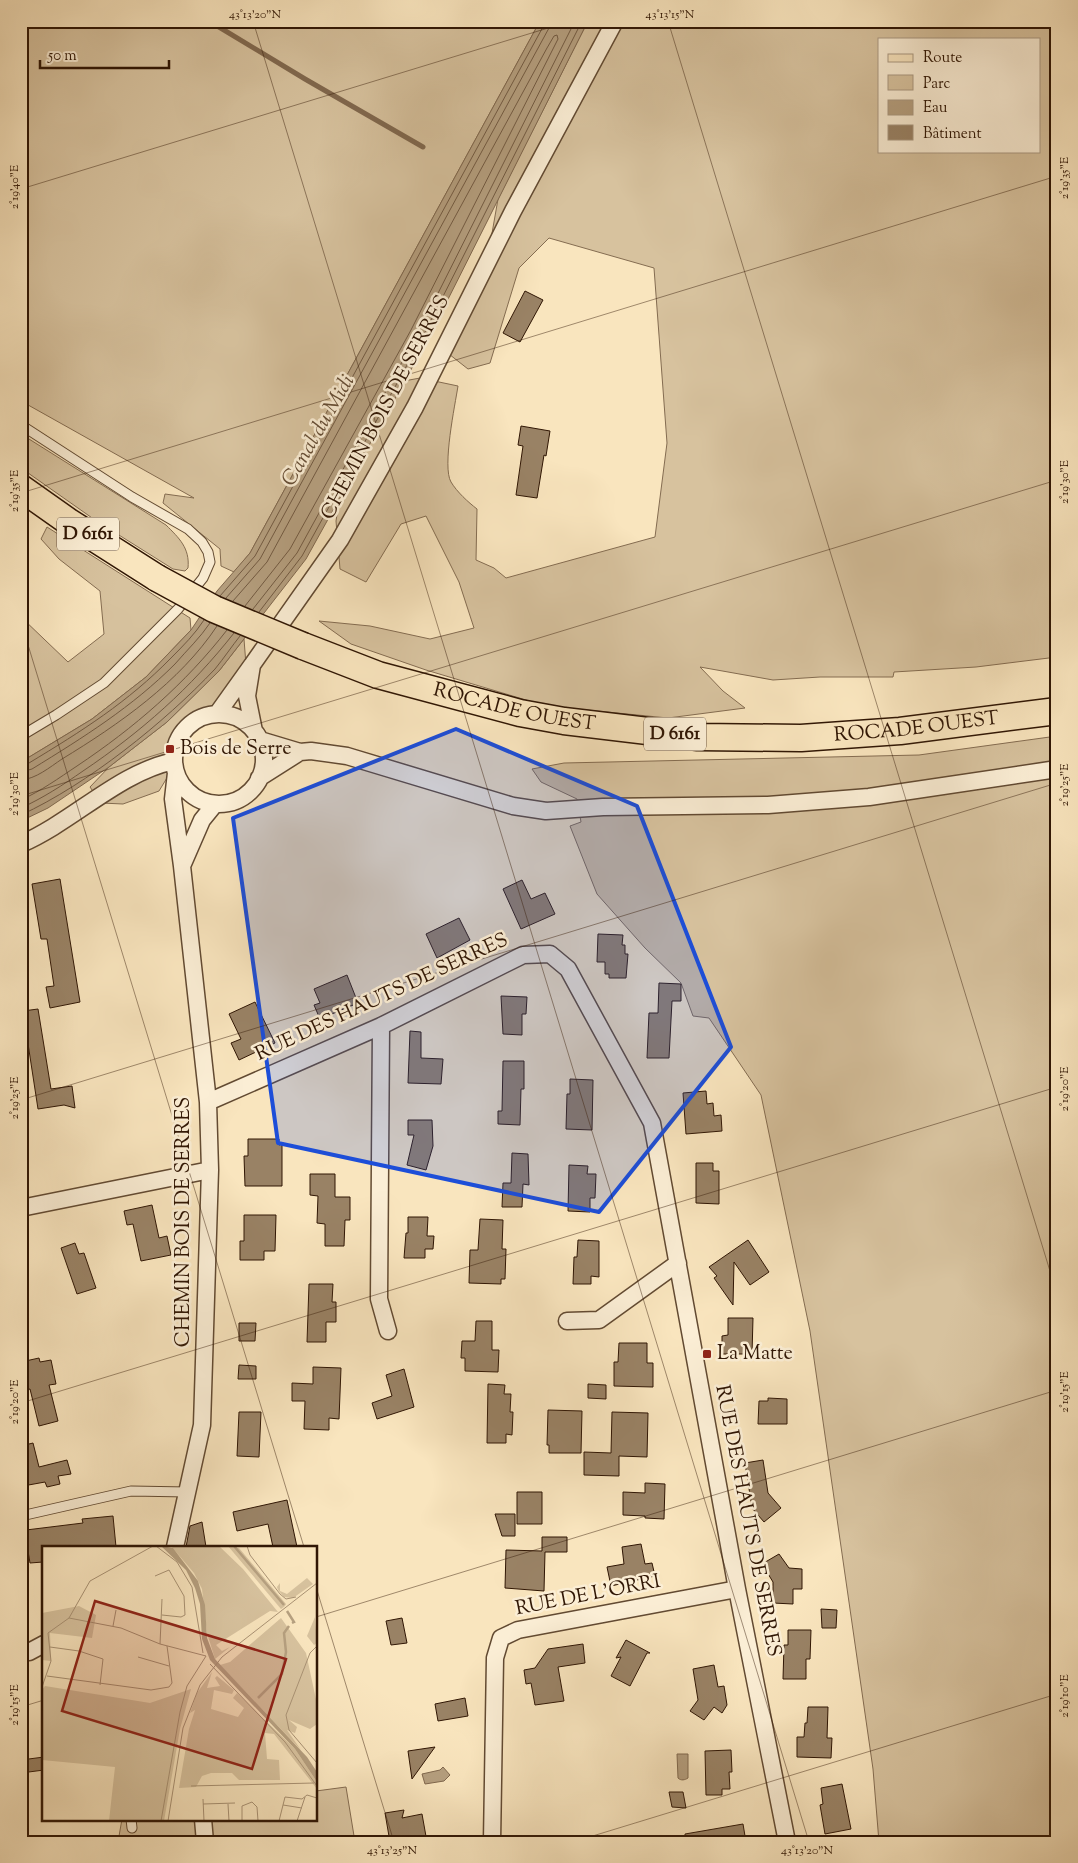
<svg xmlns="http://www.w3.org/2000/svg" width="1078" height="1863" viewBox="0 0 1078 1863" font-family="'Sorts Mill Goudy',serif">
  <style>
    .green { fill: #d7c29e; stroke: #846c51; fill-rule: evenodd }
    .water { fill: #b59f7f; stroke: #80684e }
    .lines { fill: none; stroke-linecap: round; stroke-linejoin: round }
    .shore { stroke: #725a42; stroke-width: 1 }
    .stream { stroke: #80684e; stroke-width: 5 }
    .building { fill: #998265; stroke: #301604 }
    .lane-casing { stroke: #624a32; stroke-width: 11 }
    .street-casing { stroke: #624a32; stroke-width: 19 }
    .primary-casing { stroke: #301604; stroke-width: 29 }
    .lane { stroke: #fbeed5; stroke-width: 9 }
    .street { stroke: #fbeed5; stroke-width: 16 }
    .primary { stroke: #f9e5be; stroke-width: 26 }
    .primary-bridge-casing { stroke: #301604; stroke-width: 29; stroke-linecap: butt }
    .primary-bridge { stroke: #f9e5be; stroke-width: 26 }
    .marked { fill: #1d4ed8; fill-opacity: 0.2; stroke: #1d4ed8; stroke-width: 4; stroke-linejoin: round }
    .ticks { fill: none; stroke: #301604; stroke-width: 1; stroke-opacity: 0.45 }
    .poi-dot { fill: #8f2418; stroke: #fbeed5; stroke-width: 2 }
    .labels { text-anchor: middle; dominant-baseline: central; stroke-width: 5; stroke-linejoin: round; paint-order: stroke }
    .shield { fill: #fbeed5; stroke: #6d5743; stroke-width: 1 }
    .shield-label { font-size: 19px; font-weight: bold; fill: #301604 }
    .street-label { font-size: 20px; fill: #301604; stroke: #fbeed5 }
    .poi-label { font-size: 20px; fill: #301604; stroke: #fbeed5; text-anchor: start }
    .water-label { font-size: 21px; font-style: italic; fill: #654d35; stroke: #fbeed5 }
    .inset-river { fill: none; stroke: #b59f7f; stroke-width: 2.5 }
    .inset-road { fill: none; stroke: #a99274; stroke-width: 1 }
    .view { fill: #8f2418; fill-opacity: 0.15; stroke: #8f2418; stroke-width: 2.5 }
    .inset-edge { fill: none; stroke: #301604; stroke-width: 2.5 }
    .neatline { fill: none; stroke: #301604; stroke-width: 2 }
    .ticks-label { font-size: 12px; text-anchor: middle; fill: #301604 }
  </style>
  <rect width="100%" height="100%" fill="#f9e5be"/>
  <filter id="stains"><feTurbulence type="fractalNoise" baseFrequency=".004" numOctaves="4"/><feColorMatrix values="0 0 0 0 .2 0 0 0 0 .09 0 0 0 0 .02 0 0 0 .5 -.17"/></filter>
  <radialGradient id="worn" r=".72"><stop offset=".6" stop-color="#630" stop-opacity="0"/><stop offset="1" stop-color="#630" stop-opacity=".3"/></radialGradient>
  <!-- green -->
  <path class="green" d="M21 21H540L250 553 234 572 221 566 220 549 163 503 165 494 194 498 21 401Z
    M588 21H1057V657L976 667 894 672 893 677H820L773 680 700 667 723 691 745 708 668 718 546 706 426 670 351 644 319 621 370 626 430 639 474 628 459 582 426 516 401 524 366 582 340 569 336 521 340 496 404 381 420 378 458 386C455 405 442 467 451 482 457 492 468 502 477 509L476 560 494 568 506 578 655 537 667 443 654 268 549 238 519 268 490 363 468 369 440 347 487 262 498 199ZM879 39H1039V151H879Z
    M21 434 166 525C179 538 190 548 188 568L185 571 173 569 95 520 21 468Z
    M47 527 190 618 191 630 146 677 92 719 21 762V617L68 662 104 634 100 591 59 559 41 539Z
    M244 639 246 665 215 704 195 716 173 768 159 791 123 804 101 803 90 787 109 767 167 722 219 671Z
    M1057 736V1842H879L873 1769 810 1331 761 1095 709 1018 693 1016 681 983 645 948 597 894 570 826 581 822 577 799 541 782 532 769 564 763 919 755Z
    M346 1787 355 1842H118L122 1819H316V1791Z"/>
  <!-- water -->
  <path class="water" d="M540 21H588L428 339 306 559 219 671 167 722 109 767 48 808 21 821V762L92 719 146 677 191 630 217 591 250 553Z
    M677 1754H688V1778C685 1780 681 1781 678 1778Z
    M443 1767 450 1775 444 1781 425 1784 422 1774 440 1770Z"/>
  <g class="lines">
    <!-- shore -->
    <path class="shore" d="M220 596 255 556 544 25V21
      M226 598 260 559 549 28 551 21
      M233 601 267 562 547 48 554 36 557 35 558 39 411 330 290 549 245 606
      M253 609 297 553 418 333 575 21
      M259 612 302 556 423 336 582 21
      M21 766 29 763C82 731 128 702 171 658 183 646 195 634 204 620
      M21 772 32 769C84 737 132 707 175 664 187 650 200 638 210 623
      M21 780C36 779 50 767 62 759 118 725 180 682 217 626
      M21 800C41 791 59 778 77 766 134 728 185 684 227 630
      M21 808C43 798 63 785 83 771 141 732 191 688 234 633
      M21 815C88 784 164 723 215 669 224 658 232 646 240 636"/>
    <!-- stream -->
    <path class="stream" d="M209 21 305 79 423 147"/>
  </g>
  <!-- building -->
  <path class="building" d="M525 291 543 300 520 342 503 333Z
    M521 426 550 431 546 456 544 455 537 498 516 495 523 446 518 445Z
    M60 879 80 1002 50 1008 46 987 54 986 47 939H41L32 884Z
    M522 880 531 899 545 893 555 914 521 929 503 889Z
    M459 918 470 940 437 958 426 934Z
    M598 934 623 935 622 945H625V954H628L626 978H609V974H605V962H597Z
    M347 975 358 1003 320 1019 314 1005 320 1003 314 989Z
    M659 983 681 984V1001H672L669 1058H647L649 1013H658Z
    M501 996 527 997 526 1014H522V1035L503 1034Z
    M255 1002 275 1043 239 1060 231 1043 241 1039 229 1014Z
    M38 1009 51 1089 72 1086 75 1108 64 1105 38 1109 23 1011Z
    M410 1031 421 1032V1058L443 1059 441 1084 408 1083Z
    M503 1061H524V1089H521L520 1125 498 1124V1111H502Z
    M570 1079 593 1080 592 1130 566 1129 567 1094H570Z
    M706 1091 707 1104 713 1103 714 1116 721 1115 722 1131 686 1134 683 1093Z
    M408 1120H432L433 1146 426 1170 407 1165 414 1135H408Z
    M248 1139H279V1145L282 1144V1186H245L244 1156H248Z
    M512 1153 528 1154 529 1185 523 1184 522 1207H502L503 1183H511Z
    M696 1163H713V1171H719V1204L696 1203Z
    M569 1165 588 1166 587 1174H596L595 1198H590V1212L568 1211Z
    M310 1174H335V1197H350V1220H345L344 1246H325V1224L317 1223 318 1196 310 1195Z
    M152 1205 159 1238 167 1236 171 1255 141 1261 133 1224 127 1225 124 1211Z
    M244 1215H276L275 1251H264V1260H240V1241H244Z
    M408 1217H428L427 1236H434L433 1249H425V1258H404L406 1233H408Z
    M480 1219 503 1220 502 1249H506L505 1279H501V1284L469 1283 470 1250H478Z
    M578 1240 599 1241V1277L591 1276V1284H573L574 1257H577Z
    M748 1240 769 1272 750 1285 734 1262 733 1305 714 1278 717 1276 709 1267Z
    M75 1243 79 1254 84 1253 96 1288 77 1294 61 1248Z
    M309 1284H333L332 1302H336V1322H326V1342H307Z
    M728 1318H753L752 1354H722V1336L728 1335Z
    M476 1321H492V1350H499L498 1372 465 1371V1358H461L462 1341H475Z
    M239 1323H256L255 1341H239Z
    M619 1343H647V1363H653V1387L614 1386V1362H618Z
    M39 1358 40 1362 51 1360 56 1384 49 1385 58 1421 39 1426 30 1389 21 1391V1362Z
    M239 1365 256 1366V1379H238Z
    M313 1367 341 1368 339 1419 329 1418V1430L304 1429 305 1401H292V1383L313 1384Z
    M404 1369 414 1407 377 1419 372 1403 392 1396 386 1375Z
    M488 1384 505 1385 504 1394H511L510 1412H513L512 1435 506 1434V1443H487Z
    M588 1384 606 1385V1399L588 1398Z
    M768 1398 787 1399V1424H758L759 1401H768Z
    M548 1410 582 1411 581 1453H549V1445H547Z
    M239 1412H261L259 1457 237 1456Z
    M612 1412 648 1413 647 1457 619 1456V1476L584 1475V1452L611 1453Z
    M33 1443 39 1467 67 1460 71 1474 58 1476 60 1484 47 1487 45 1482 23 1486 21 1477V1446Z
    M763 1460 768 1493 781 1508 764 1522 752 1508 745 1463Z
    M645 1483 665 1484 664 1519 645 1518V1516L623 1515V1492L645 1493Z
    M517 1492H542V1524H517Z
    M287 1500 297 1547H273L268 1524 237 1531 233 1512Z
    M495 1514H515V1536H502Z
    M113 1516 116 1547H44V1551L42 1552 43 1562 30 1563 28 1551 21 1552V1533H26V1530L83 1523 82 1519Z
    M202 1522 206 1547H186L190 1526Z
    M542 1537H567V1552H545L544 1591 505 1588 506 1550 542 1551Z
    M641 1544 645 1564 652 1563 655 1576 611 1586 607 1567 624 1564 622 1547Z
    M779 1554 789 1568 802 1569V1589H793V1604L773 1603V1582L762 1564Z
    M821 1609 837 1610 836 1628H822Z
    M402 1618 407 1643 391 1645 386 1621Z
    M788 1630H811L810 1659H806V1679H783L784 1645H788Z
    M626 1640 650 1653H647L630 1686 611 1676 621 1657 616 1658Z
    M583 1644 585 1663 558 1667 564 1701 535 1705 531 1683 526 1684 524 1670 535 1668 548 1649Z
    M714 1665 718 1687 724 1686 727 1705 722 1713 714 1707 704 1720 690 1711 698 1700 693 1669Z
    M465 1698 468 1716 438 1721 435 1704Z
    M808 1707H828L827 1738H832L831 1758 797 1757V1737H804L805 1723H807Z
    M435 1747 412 1779 408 1751Z
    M731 1750 732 1772H729L730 1789H722V1795H706L705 1751Z
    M44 1757V1770L21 1773V1760Z
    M842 1784 851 1829 825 1834 820 1805 823 1804 821 1788Z
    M669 1792H683L686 1808 672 1807Z
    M404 1810 402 1818 422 1814 427 1842H403V1839L390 1842 385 1813Z
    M743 1824 746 1842H685V1834Z"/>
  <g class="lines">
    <defs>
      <path id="lane" d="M21 425 132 497 188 529 202 542 208 552 210 562 203 578 178 609 104 683 56 715 21 736
        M21 1516 131 1491 188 1492
        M131 1819 132 1828"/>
      <path id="street" d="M252 665 340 540 415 407 513 211 615 21
        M217 714 252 665 247 696 254 731
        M174 759a45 45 0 1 1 90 0a45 45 0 1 1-90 0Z
        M260 740 300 752 311 751 347 756 513 806 546 811 603 807 768 805 869 797 1057 769
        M259 778 300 752
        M21 844C74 821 118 773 174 761
        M182 866 202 820 215 804
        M381 1026 379 1299 388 1331
        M208 1102 381 1026 523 955 550 954 568 969 652 1123 737 1589 787 1842
        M21 1208 210 1170
        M567 1321 599 1320 678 1263
        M175 1547 202 1425 210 1170 208 1102 182 866 173 799 176 773
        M29 1652 44 1644
        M203 1819 205 1842
        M492 1842 495 1658 501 1638 518 1630 737 1589"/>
      <g id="primary">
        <path d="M21 488 69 522 157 578"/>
        <path id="s1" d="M303 646 378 675 520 713 564 721 698 737 801 738 900 731 1057 711"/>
      </g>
    </defs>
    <!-- lane casing -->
    <use href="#lane" class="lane-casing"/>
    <!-- street casing -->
    <use href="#street" class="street-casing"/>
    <!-- primary casing -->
    <use href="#primary" class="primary-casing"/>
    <!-- lane -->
    <use href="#lane" class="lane"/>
    <!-- street -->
    <use href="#street" class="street"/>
    <!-- primary -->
    <use href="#primary" class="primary"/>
    <defs>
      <path id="primary-bridge" d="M157 578 214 609 303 646"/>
    </defs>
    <!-- primary-bridge casing -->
    <use href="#primary-bridge" class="primary-bridge-casing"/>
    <!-- primary-bridge -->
    <use href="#primary-bridge" class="primary-bridge"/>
  </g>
  <!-- marked area -->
  <path class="marked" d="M456 729 637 806 731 1047 599 1212 278 1143 233 818Z"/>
  <!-- ticks -->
  <path class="ticks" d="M253 21 809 1842M668 21 1057 1294M21 189 571 21M21 493 1057 176M21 622 304 1547M21 796 1057 480M21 1100 1057 783M21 1403 1057 1087M316 1587 394 1842M316 1617 1057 1390M21 1707 44 1700M573 1842 1057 1694"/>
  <!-- markers -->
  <g class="poi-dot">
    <rect x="165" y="744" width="10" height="10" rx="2.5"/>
    <rect x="702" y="1349" width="10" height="10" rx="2.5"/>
  </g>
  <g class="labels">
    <!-- shield labels -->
    <g class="shield">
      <rect x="57" y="517.5" width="62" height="33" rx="4"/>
      <rect x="644" y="717.5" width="62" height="33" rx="4"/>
    </g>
    <g class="shield-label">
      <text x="88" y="534">D 6161</text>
      <text x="675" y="734">D 6161</text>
    </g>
    <!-- street labels -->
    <g class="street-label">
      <text transform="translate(386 408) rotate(-62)">CHEMIN BOIS DE SERRES</text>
      <text stroke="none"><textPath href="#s1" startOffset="221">ROCADE OUEST</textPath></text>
      <text stroke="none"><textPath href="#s1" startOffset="626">ROCADE OUEST</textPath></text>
      <text transform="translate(382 998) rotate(-25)">RUE DES HAUTS DE SERRES</text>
      <text transform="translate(184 1222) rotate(-90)">CHEMIN BOIS DE SERRES</text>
      <text transform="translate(747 1521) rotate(79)">RUE DES HAUTS DE SERRES</text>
      <text transform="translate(588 1596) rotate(-11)">RUE DE L'ORRI</text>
    </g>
    <!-- poi labels -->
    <g class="poi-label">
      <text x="180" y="749">Bois de Serre</text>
      <text x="717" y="1354">La Matte</text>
    </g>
    <!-- water labels -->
    <g class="water-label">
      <text transform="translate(319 431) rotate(-60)">Canal du Midi</text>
    </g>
  </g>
  <!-- overview -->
  <g transform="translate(42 1546)">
    <rect width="275" height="275" fill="#f9e5be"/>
    <path d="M129 0H177L201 23 236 66 228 65 174 99 180 105 188 101 173 113 165 87 160 43 152 27ZM186 0 197 2 244 58 243 60 239 63ZM265 32 271 38 251 52 242 51 236 44 235 41 238 37V45L245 48ZM37 60 54 69 50 92 8 87 9 115 0 114V67ZM273 71 275 97 272 99 265 90ZM239 72 264 107 275 158V178L268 183 247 174 255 181 253 187 245 184 259 204 178 119 188 116ZM170 126 165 142 178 140 173 132 175 130 192 144 190 148 172 144 169 163 196 171 202 162 191 152 195 147 253 203 275 236V243L232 188 223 187 225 213 237 214 238 234H197L190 227H169L160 230 154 241 137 242 147 183 153 164 148 167 155 147ZM3 140 108 157 149 143 138 183 122 275H67L73 221 0 214V144Z" fill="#d7c29e"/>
    <path d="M119 0 131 2 156 35 163 59 165 92 173 113 265 211 275 226V236L253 203 168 114 160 93 158 58 153 42 144 24Z" fill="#b59f7f"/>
    <path class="inset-river" d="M192 0 242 59M245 65 252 76 250 77M216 152 240 128 244 106 242 87 247 80"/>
    <path class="inset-road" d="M114 0 135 16 150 41 161 107M205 0 208 9 238 48 244 53 254 51M113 30 127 24 142 50 143 69 139 71 120 69M27 72 79 82 118 98 164 110 145 140 138 166 119 275M71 80 74 64M118 98 120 53M275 100 268 107 244 169 247 184 275 217M8 101 37 105 61 113 58 139M96 111 127 120M168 118 243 196 275 240M5 130 109 144 127 141 130 137 125 100M0 141 9 115 6 87 27 72 48 35 111 0M149 240 272 237M161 253 162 275M161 258 193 257M186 258 187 275M260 262 241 259 243 251 260 253 265 249 275 252M126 275 141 182 158 139 180 111 275 37M200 275V260L210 256 215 261 216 275M237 275 241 259M255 275 263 251"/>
    <path class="view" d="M53 55 244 113 210 223 20 165Z"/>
    <rect width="275" height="275" class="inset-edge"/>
  </g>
  <!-- margin -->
  <rect width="1078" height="1863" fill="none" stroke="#f9e5be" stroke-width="55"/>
  <!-- legend -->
  <rect x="878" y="38" width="162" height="115" fill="#fbeed5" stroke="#aa9881"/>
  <rect x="888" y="54" width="25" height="8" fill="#f9e5be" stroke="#aa9881"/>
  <text x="923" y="62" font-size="15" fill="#301604">Route</text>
  <rect x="888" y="75" width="25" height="15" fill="#d7c29e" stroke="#aa9881"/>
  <text x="923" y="88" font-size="15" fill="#301604">Parc</text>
  <rect x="888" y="100" width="25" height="15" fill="#b59f7f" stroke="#aa9881"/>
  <text x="923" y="112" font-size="15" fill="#301604">Eau</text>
  <rect x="888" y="125" width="25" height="15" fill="#998265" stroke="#aa9881"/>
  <text x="923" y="138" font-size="15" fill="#301604">Bâtiment</text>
  <!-- scale -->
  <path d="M40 60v8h129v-8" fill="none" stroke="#301604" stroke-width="2.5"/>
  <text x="48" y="60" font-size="15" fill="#301604" stroke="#fbeed5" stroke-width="4" paint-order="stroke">50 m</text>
  <rect x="28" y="28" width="1022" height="1808" class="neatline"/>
  <g class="ticks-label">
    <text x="255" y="18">43°13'20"N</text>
    <text x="670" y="18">43°13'15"N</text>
    <text transform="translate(1064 178) rotate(-90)" y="4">2°19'35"E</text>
    <text transform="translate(14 187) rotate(-90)" y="4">2°19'40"E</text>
    <text transform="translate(1064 482) rotate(-90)" y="4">2°19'30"E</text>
    <text transform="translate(14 491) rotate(-90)" y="4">2°19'35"E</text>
    <text transform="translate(1064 785) rotate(-90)" y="4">2°19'25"E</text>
    <text transform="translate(14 794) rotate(-90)" y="4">2°19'30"E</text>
    <text transform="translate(1064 1089) rotate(-90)" y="4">2°19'20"E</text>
    <text transform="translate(14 1098) rotate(-90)" y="4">2°19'25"E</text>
    <text transform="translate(1064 1392) rotate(-90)" y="4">2°19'15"E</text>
    <text transform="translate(14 1402) rotate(-90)" y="4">2°19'20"E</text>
    <text transform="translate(1064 1696) rotate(-90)" y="4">2°19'10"E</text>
    <text transform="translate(14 1705) rotate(-90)" y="4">2°19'15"E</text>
    <text x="392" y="1854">43°13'25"N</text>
    <text x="807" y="1854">43°13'20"N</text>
  </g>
  <rect width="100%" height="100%" filter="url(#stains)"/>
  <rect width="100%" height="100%" fill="url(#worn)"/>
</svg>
